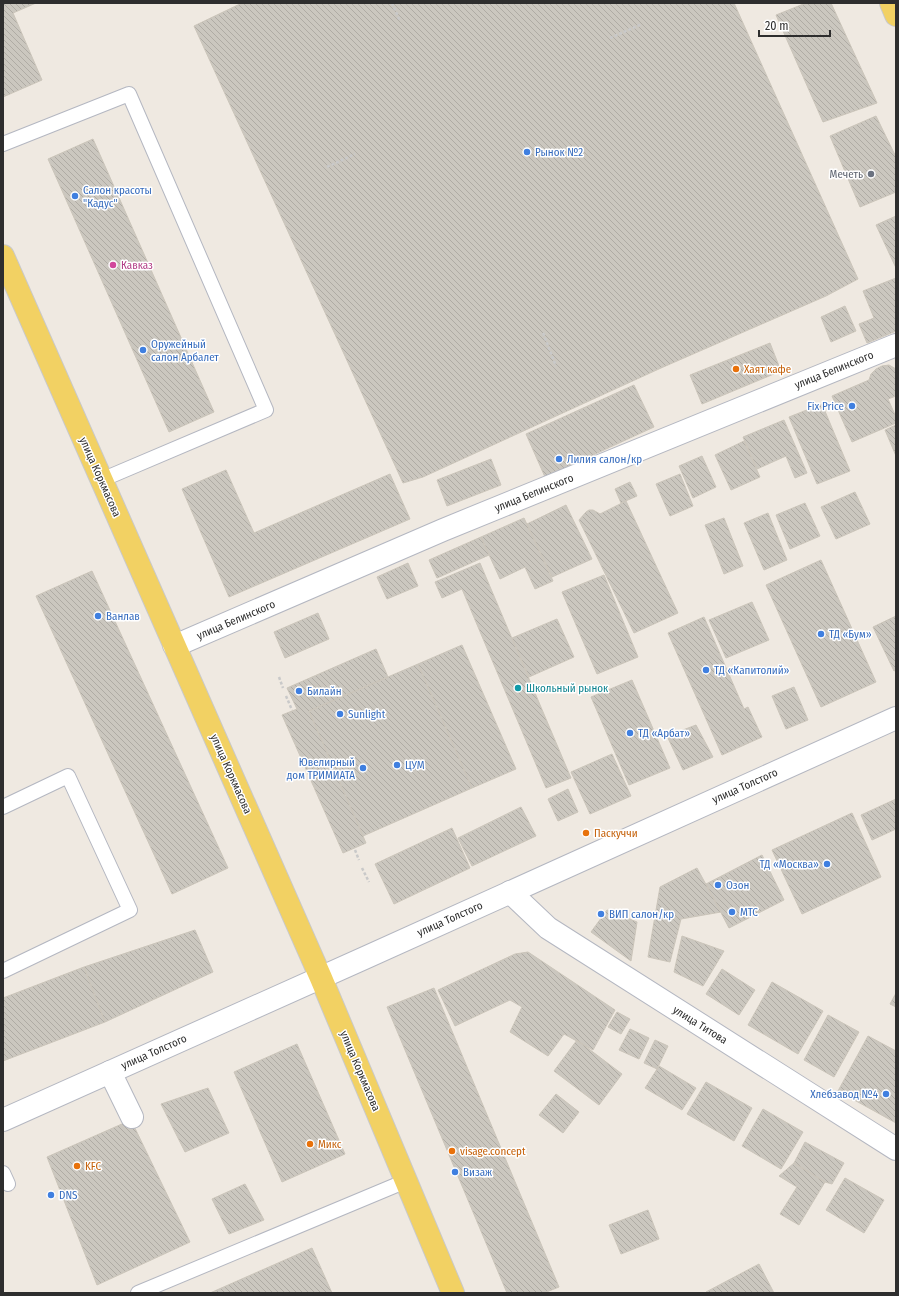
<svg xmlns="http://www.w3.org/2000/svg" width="899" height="1296" viewBox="0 0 899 1296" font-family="'Fira Sans Condensed',sans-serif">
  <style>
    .building { fill: url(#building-back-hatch); stroke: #cbc5ba }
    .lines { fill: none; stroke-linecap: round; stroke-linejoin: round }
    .service-casing { stroke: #b4b7c1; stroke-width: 16 }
    .minor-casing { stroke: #b4b7c1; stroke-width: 24 }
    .secondary-casing { stroke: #b4b7c1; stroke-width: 24 }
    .primary-casing { stroke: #c9c9c9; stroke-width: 24 }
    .path { stroke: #c9c9c9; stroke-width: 2.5; stroke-dasharray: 3 2; stroke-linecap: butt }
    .service { stroke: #fff; stroke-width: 14 }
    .minor { stroke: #fff; stroke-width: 22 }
    .secondary { stroke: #fff; stroke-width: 22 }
    .primary { stroke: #f2d163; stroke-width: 22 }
    .shop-dot { fill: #3f7fe0; stroke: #fff; stroke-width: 1.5 }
    .worship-dot { fill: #6b7280; stroke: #fff; stroke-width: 1.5 }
    .hotel-dot { fill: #d1479c; stroke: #fff; stroke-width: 1.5 }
    .food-dot { fill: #e8710a; stroke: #fff; stroke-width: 1.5 }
    .culture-dot { fill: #0f9aa8; stroke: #fff; stroke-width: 1.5 }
    .labels { text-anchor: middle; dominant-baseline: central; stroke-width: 3; stroke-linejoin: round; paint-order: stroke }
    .shop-label { font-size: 11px; fill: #366cbe; stroke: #fff; text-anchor: start }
    .worship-label { font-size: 11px; fill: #5b616d; stroke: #fff; text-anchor: end }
    .hotel-label { font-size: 11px; fill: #b23c85; stroke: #fff; text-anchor: start }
    .food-label { font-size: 11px; fill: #c56008; stroke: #fff; text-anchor: start }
    .street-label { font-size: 11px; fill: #2e2e2e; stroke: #fff }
    .culture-label { font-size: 11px; fill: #0d838f; stroke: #fff; text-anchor: start }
  </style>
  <defs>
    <pattern id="building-back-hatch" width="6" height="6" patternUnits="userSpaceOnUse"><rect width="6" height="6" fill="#cbc7bf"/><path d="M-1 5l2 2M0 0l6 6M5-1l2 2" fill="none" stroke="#afaba4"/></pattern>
  </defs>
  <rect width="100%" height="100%" fill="#efe9e1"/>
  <!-- building -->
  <path class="building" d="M3 3H36L13 13 42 80 3 97Z
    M242 3H734L858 279 826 296 661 368 423 477 403 483 194 26Z
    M806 3H831L877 103 823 122 776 15Z
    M876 116 896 157V192L860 207 830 136Z
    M93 139 214 412 169 432 48 159Z
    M896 216V268L876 225Z
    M896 278V331L867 343 859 324 874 318 863 291Z
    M845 306 856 331 831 342 821 317Z
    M770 343 781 371 702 404 690 375Z
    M889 365 896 369V396L888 399 896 417V423L852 442 832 396 869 380 871 374 876 369 882 366Z
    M634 385 654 427 545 477 526 434Z
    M822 404 850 471 817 484 789 417Z
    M784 420 807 473 795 478 786 456 757 469 743 437Z
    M896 425V456L885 430Z
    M744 441 760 477 731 490 715 455Z
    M702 456 716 487 693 498 679 466Z
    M491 459 501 485 447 506 437 480Z
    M226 470 254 533 390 474 410 519 229 597 182 489Z
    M680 474 693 506 670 516 656 484Z
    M630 482 637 496 621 503 615 489Z
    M855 492 870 524 836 539 821 507Z
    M626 501 678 613 634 633 579 520 586 512 589 510H593L600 514Z
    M805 503 820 536 790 549 776 515Z
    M566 505 592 559 552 577 527 524Z
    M768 513 787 560 764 570 744 523Z
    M524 518 553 581 535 589 525 567 500 579 481 537Z
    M724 518 743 566 724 574 705 525Z
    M481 537 489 555 437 578 429 560Z
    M821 560 876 682 821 707 766 585Z
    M408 563 418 586 387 599 377 577Z
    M480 563 571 778 546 788 462 589 442 598 435 582Z
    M92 571 228 868 172 894 36 596Z
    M604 575 638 657 597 674 562 592Z
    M752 602 769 640 726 658 709 620Z
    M318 613 329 639 285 658 274 632Z
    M896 616V670L894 671 873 627Z
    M704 617 744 709 748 707 762 737 722 755 668 633Z
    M557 619 574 657 529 677 512 638Z
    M462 645 516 769 472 788 418 664Z
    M376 649 388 677 309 711 366 843 343 853 282 715 297 709 287 688Z
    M418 664 472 788 363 836 309 711Z
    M632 680 670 768 629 785 591 697Z
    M794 687 808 720 786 729 772 696Z
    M696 725 713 757 683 770 667 736Z
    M612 754 631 796 590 814 571 772Z
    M568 789 578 812 558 821 548 799Z
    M896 799V829L872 840 861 815Z
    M521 807 536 836 472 866 458 838Z
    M852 813 881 877 802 914 772 850Z
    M452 828 470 868 394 904 375 864Z
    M762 855 784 900 729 928 706 884Z
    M697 868 721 912 681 919 670 962 648 957 660 887Z
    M607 910 637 922 631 961 591 932Z
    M195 930 213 972 105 1022 84 967Z
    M682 936 724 951 703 986 674 972Z
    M528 952 615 1010 593 1050 564 1034 548 1056 510 1032 522 1007 510 1000 455 1026 438 990 515 954Z
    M84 967 105 1022 3 1061V998Z
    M722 969 755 990 739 1015 706 994Z
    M772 982 823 1011 798 1054 748 1025Z
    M434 988 559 1287 544 1293H507L387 1007Z
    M896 993V1007L890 1004Z
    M617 1012 630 1019 621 1034 608 1027Z
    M828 1015 859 1032 834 1077 804 1060Z
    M630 1029 649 1038 639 1059 619 1050Z
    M868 1036 896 1051V1123L838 1091Z
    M577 1040 622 1074 599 1105 554 1071Z
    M655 1040 668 1046 657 1069 644 1063Z
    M297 1044 345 1154 282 1182 234 1072Z
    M659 1066 696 1088 682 1110 645 1088Z
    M706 1082 752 1108 734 1141 687 1114Z
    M208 1088 229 1133 185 1152 161 1104Z
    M556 1094 579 1112 563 1133 539 1115Z
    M763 1109 803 1132 781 1169 742 1146Z
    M131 1120 190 1242 97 1285 47 1157Z
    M805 1142 844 1163 832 1184 825 1182 794 1163Z
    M794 1163 825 1182 799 1225 780 1214 797 1187 779 1176Z
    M845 1178 884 1200 864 1233 826 1210Z
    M245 1184 264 1220 229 1234 212 1199Z
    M648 1210 659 1239 621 1254 609 1225Z
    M312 1248 332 1293H210Z
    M759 1264 774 1293H707L706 1292Z"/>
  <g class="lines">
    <defs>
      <path id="service" d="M3 144 129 94 266 410 106 478 100 479
        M3 807 68 776 130 910 3 971
        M3 1173 8 1184
        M138 1293 406 1181"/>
      <path id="minor" d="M174 645 179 644 443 530 896 345
        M510 892 548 928 896 1149
        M110 1072 132 1117"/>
      <path id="secondary" d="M3 1120 369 956 896 718"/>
      <path id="primary" d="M891 3 896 15
        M3 256 321 978 453 1293"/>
    </defs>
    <!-- service casing -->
    <use href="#service" class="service-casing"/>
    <!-- minor casing -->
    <use href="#minor" class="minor-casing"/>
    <!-- secondary casing -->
    <use href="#secondary" class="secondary-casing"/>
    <!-- primary casing -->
    <use href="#primary" class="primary-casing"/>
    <!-- path -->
    <path class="path" d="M392 3 400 21
      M610 38 642 24
      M327 167 355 154
      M543 333 556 366
      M279 677 283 688
      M286 696 292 710
      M355 850 359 860
      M362 868 369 882"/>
    <!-- service -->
    <use href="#service" class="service"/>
    <!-- minor -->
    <use href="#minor" class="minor"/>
    <!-- secondary -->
    <use href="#secondary" class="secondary"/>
    <!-- primary -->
    <use href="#primary" class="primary"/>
  </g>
  <!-- markers -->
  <g class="shop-dot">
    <circle cx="527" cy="152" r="4"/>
    <circle cx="75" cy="196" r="4"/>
    <circle cx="143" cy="350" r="4"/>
    <circle cx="852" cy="406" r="4"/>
    <circle cx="559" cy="459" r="4"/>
    <circle cx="98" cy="616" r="4"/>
    <circle cx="821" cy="634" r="4"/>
    <circle cx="706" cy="670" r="4"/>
    <circle cx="299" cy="691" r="4"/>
    <circle cx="340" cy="714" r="4"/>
    <circle cx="630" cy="733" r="4"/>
    <circle cx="397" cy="765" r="4"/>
    <circle cx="363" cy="768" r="4"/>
    <circle cx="827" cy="864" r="4"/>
    <circle cx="718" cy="885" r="4"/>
    <circle cx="732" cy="912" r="4"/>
    <circle cx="601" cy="914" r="4"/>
    <circle cx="886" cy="1094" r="4"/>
    <circle cx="455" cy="1172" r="4"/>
    <circle cx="51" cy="1195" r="4"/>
  </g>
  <circle class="worship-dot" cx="871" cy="174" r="4"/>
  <circle class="hotel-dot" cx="113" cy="265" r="4"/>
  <g class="food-dot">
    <circle cx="736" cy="369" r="4"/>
    <circle cx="586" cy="833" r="4"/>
    <circle cx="310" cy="1144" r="4"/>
    <circle cx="452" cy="1151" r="4"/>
    <circle cx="77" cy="1166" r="4"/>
  </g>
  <circle class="culture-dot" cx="518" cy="688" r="4"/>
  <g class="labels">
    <!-- shop labels -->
    <g class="shop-label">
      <text x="535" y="152">Рынок №2</text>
      <text x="83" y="190">Салон красоты<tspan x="83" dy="13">"Кадус"</tspan></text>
      <text x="151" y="344">Оружейный<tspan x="151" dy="13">салон Арбалет</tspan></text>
      <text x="844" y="406" text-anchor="end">Fix Price</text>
      <text x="567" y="459">Лилия салон/кр</text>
      <text x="106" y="616">Ванлав</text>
      <text x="829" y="634">ТД «Бум»</text>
      <text x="714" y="670">ТД «Капитолий»</text>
      <text x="307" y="691">Билайн</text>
      <text x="348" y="714">Sunlight</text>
      <text x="638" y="733">ТД «Арбат»</text>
      <text x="355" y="762" text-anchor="end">Ювелирный<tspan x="355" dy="13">дом ТРИМИАТА</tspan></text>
      <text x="405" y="765">ЦУМ</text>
      <text x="819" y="864" text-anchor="end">ТД «Москва»</text>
      <text x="726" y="885">Озон</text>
      <text x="740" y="912">МТС</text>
      <text x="609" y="914">ВИП салон/кр</text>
      <text x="878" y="1094" text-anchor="end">Хлебзавод №4</text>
      <text x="463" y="1172">Визаж</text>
      <text x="59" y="1195">DNS</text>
    </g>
    <!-- worship labels -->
    <g class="worship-label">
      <text x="863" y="174">Мечеть</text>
    </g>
    <!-- hotel labels -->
    <g class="hotel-label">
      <text x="121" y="265">Кавказ</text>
    </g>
    <!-- food labels -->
    <g class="food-label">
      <text x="744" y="369">Хаят кафе</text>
      <text x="594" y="833">Паскуччи</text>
      <text x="318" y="1144">Микс</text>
      <text x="460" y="1151">visage.concept</text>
      <text x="85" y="1166">KFC</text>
    </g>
    <!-- street labels -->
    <g class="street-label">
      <text transform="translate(834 370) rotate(-22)">улица Белинского</text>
      <text transform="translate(100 477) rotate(66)">улица Коркмасова</text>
      <text transform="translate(534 493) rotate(-22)">улица Белинского</text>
      <text transform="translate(236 620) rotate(-23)">улица Белинского</text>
      <text transform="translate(231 774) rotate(66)">улица Коркмасова</text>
      <text transform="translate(745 786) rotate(-24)">улица Толстого</text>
      <text transform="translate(450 919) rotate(-24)">улица Толстого</text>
      <text transform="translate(700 1025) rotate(32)">улица Титова</text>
      <text transform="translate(154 1052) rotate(-24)">улица Толстого</text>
      <text transform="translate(360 1071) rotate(67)">улица Коркмасова</text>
    </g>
    <!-- culture labels -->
    <g class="culture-label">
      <text x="526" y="688">Школьный рынок</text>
    </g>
  </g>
  <!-- border -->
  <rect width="899" height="1296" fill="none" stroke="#2e2e2e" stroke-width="8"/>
  <!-- scale -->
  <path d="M759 30v6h71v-6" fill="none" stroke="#2e2e2e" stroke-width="2"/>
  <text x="765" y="30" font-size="12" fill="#2e2e2e" stroke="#ffffff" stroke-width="3" paint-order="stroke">20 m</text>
</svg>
